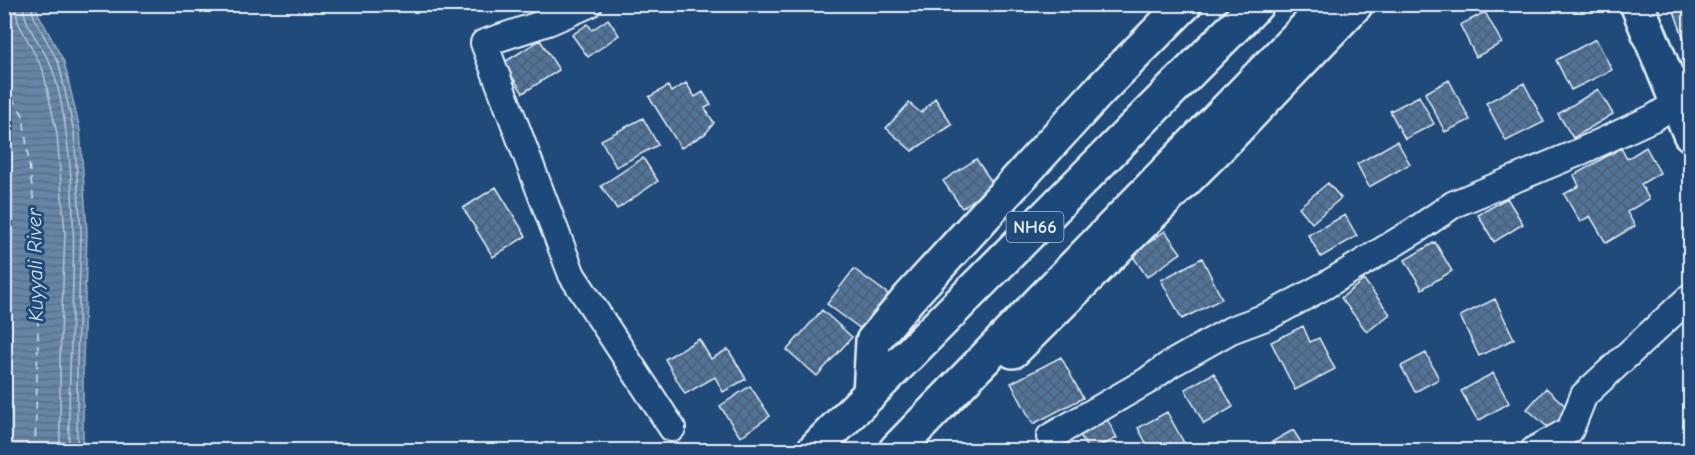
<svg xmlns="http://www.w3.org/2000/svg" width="1695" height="455" viewBox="0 0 1695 455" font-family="'Comic Neue',sans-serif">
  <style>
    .water { fill: url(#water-rules); stroke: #9ab0c7; stroke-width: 1.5 }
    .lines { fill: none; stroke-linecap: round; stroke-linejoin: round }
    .shore { stroke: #b4c6d8; stroke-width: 1.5 }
    .ferry { stroke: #d4e1ec; stroke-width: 1.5; stroke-dasharray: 8 6; stroke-linecap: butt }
    .building { fill: url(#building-cross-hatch); stroke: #e8f1f8; stroke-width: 1.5 }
    .street-casing { stroke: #e8f1f8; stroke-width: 30 }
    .secondary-casing { stroke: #e8f1f8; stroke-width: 38 }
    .highway-casing { stroke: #e8f1f8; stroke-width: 38 }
    .street { stroke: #1f4a7a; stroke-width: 26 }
    .secondary { stroke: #1f4a7a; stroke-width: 33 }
    .highway { stroke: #1f4a7a; stroke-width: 33 }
    .labels { text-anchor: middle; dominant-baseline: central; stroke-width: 6; stroke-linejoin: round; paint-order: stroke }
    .shield { fill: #1f4a7a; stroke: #acbfd2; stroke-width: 1.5 }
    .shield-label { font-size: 18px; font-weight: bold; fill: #e8f1f8 }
    .water-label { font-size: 21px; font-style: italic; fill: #d4e1ec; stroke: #1f4a7a }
  </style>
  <defs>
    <pattern id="water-rules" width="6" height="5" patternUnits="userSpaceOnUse" patternTransform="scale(1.5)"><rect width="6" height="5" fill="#6685a7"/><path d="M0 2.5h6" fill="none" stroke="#596d82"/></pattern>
    <pattern id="building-cross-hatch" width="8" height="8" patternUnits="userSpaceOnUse" patternTransform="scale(1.5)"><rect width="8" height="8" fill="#517399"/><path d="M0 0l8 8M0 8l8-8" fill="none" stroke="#4c5e72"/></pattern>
  </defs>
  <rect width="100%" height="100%" fill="#1f4a7a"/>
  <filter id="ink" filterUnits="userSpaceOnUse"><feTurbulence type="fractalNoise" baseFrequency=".0167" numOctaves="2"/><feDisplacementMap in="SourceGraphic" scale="12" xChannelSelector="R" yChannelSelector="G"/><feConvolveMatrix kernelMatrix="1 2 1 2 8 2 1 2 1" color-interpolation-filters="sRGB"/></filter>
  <g filter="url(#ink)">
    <!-- water -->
    <path class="water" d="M4 5H36L39 15 64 62 80 130 87 232 83 361V450H5Z"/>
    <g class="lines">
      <!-- shore -->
      <path class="shore" d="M14 4 19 24 43 70 57 134 65 233 60 361V450
        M23 4C24 27 43 46 51 66 58 83 64 115 66 133 82 238 67 345 69 450
        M31 4 34 17 59 64 74 132 81 233 77 361V450"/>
      <!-- ferry -->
      <path class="ferry" d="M4 86 23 115 37 228 38 338 35 450"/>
    </g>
    <!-- building -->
    <path class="building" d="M1690 5V47L1687 48 1674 11Z
      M1485 12 1502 43 1476 57 1460 25Z
      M608 19 619 35 588 57 572 35 588 24 592 30Z
      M1596 39 1612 70 1571 90 1556 60Z
      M540 40 559 70 523 93 503 63Z
      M1449 80 1470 120 1445 132 1425 93Z
      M686 83 695 97 703 92 711 105 705 108 714 123 705 134 681 148 649 97 668 86 671 92Z
      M1524 83 1544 122 1506 141 1486 103Z
      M1598 89 1613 114 1573 138 1558 114Z
      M1419 96 1434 124 1405 139 1390 111Z
      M935 98 952 125 912 151 886 128 909 103 921 113Z
      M643 118 658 145 616 167 601 140Z
      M1397 141 1410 164 1369 187 1357 164Z
      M1646 147 1660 173 1641 184 1649 199 1627 212 1635 226 1606 243 1590 216 1580 222 1564 194 1579 186 1574 175 1621 148 1627 159Z
      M643 158 658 181 617 209 601 186Z
      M976 159 994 185 962 208 943 181Z
      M1328 183 1341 198 1312 223 1299 207Z
      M496 187 526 236 493 257 463 208Z
      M1507 198 1523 224 1494 242 1478 215Z
      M1345 215 1357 236 1321 257 1308 235Z
      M1165 231 1181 253 1147 277 1132 255Z
      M1435 242 1452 271 1422 289 1405 260Z
      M1202 258 1222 299 1182 319 1161 280Z
      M854 269 892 297 865 332 827 304Z
      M1364 280 1390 314 1367 332 1341 298Z
      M1495 299 1514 339 1479 356 1460 316Z
      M822 310 852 337 817 376 787 350Z
      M1303 326 1310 342 1319 338 1335 369 1295 390 1271 342Z
      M699 339 711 359 728 349 746 379 723 392 715 377 685 394 665 359Z
      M1426 353 1439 379 1415 392 1401 366Z
      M1061 357 1083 398 1033 424 1011 383Z
      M1214 373 1233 407 1204 424 1185 389Z
      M1493 373 1509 403 1478 421 1461 391Z
      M750 386 770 416 740 437 720 406Z
      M1546 388 1572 412 1553 432 1527 409Z
      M1167 412 1184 443 1169 450H1150L1138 428Z
      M1106 417 1117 438 1092 450H1088L1078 431Z
      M1293 430 1306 450H1258Z"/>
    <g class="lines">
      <defs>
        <path id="street" d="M589 4 548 22 484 43 572 275 672 428
          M1050 437 1147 381 1169 365 1231 330 1271 315 1326 285 1416 230 1454 204 1575 154 1653 118 1677 103
          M1534 450 1570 430 1584 395 1690 297"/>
        <path id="secondary" d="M1637 4 1690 134
          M1013 351 1219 147 1356 4
          M870 394 873 341 910 297 1097 93 1185 4"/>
        <path id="highway" d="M814 450 1257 4
          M896 450 1329 4"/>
      </defs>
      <!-- street casing -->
      <use href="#street" class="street-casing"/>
      <!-- secondary casing -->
      <use href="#secondary" class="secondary-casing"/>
      <!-- highway casing -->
      <use href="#highway" class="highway-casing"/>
      <!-- street -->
      <use href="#street" class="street"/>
      <!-- secondary -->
      <use href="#secondary" class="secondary"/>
      <!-- highway -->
      <use href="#highway" class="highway"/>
    </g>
  </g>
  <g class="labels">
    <!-- shield labels -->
    <rect class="shield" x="1006.5" y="212" width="57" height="30" rx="4.5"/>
    <g class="shield-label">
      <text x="1035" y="227">NH66</text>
    </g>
    <!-- water labels -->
    <g class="water-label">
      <text transform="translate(35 265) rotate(-91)">Kuyyali River</text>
    </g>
  </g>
  <!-- margin -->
  <rect width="1695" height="455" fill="none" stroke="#1f4a7a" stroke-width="24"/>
  <rect x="12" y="12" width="1671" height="431" fill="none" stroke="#e8f1f8" stroke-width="2" filter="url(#ink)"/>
</svg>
